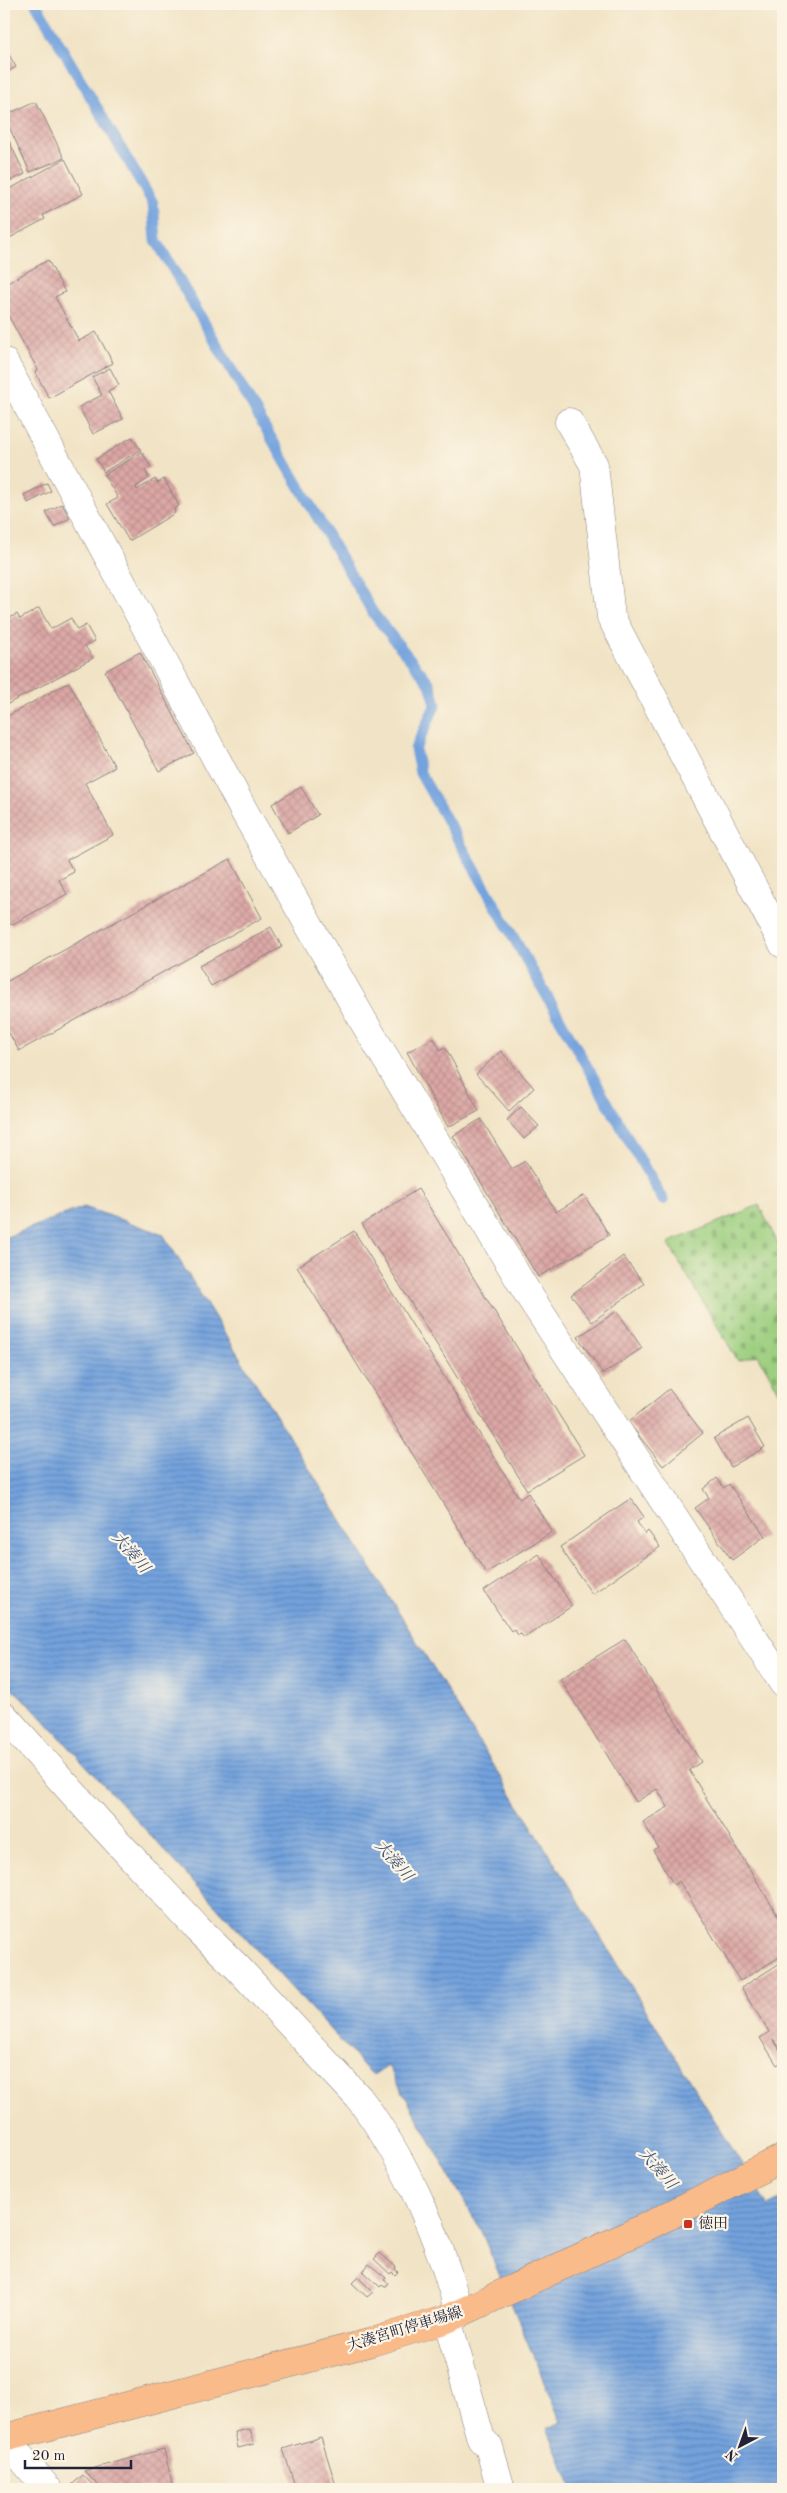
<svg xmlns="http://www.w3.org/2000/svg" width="787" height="2493" viewBox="0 0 787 2493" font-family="'Old Standard TT','Noto Serif JP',serif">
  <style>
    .cemetery { fill: url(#cemetery-stones); stroke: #60785e }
    .water { fill: url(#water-rules); stroke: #4a628c }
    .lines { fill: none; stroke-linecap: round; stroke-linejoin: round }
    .stream { stroke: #73a2dd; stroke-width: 11 }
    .building { fill: url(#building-cross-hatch) }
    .minor-casing { stroke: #8a8280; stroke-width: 29 }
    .major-casing { stroke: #8a8280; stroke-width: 29 }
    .minor { stroke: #fff; stroke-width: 28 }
    .major { stroke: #fabb8b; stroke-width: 28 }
    .poi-dot { fill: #c8321e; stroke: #fcf5e5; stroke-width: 2 }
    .labels { text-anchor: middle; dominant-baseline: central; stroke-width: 4.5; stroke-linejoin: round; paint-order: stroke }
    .poi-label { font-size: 15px; fill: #22223b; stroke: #fcf5e5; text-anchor: start }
    .street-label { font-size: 15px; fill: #22223b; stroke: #fcf5e5 }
    .water-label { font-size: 16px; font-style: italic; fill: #42557c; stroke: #fcf5e5 }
  </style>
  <defs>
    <pattern id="cemetery-stones" width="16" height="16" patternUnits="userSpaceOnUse" patternTransform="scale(1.25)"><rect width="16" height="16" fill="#9dcf80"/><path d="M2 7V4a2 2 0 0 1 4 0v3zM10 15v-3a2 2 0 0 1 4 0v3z" fill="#87b170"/></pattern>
    <pattern id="water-rules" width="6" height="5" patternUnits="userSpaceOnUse" patternTransform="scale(1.25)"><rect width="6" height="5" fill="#73a2dd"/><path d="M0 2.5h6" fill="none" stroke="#5e84b4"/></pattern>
    <pattern id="building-cross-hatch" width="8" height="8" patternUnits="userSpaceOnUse" patternTransform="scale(1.25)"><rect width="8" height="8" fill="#dba7a5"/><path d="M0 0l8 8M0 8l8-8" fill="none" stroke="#bc8f8f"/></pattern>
  </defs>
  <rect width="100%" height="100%" fill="#fcf5e5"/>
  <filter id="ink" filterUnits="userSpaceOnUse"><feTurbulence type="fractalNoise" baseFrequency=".02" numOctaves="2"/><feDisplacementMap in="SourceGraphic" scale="10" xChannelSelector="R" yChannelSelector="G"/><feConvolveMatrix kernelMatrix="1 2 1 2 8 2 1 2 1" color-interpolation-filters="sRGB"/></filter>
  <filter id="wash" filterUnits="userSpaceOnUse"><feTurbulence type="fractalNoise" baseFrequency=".0096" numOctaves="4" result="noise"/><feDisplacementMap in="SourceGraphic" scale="20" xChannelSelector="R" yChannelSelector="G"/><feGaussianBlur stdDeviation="1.12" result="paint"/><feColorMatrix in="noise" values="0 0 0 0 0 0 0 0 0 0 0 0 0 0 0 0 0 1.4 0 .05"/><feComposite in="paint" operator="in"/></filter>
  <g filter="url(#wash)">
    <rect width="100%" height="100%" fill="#f1e3c5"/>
    <!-- cemetery -->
    <path class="cemetery" d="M759 1205 783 1254V1398L758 1355 738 1361 668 1243Z"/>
    <!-- water -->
    <path class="water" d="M84 1207 163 1234 768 2206 783 2198V2489H573L547 2429 561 2422 481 2231 388 2066 373 2076 33 1708 4 1681V1238Z"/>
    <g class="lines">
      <!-- stream -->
      <path class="stream" d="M36 4 153 203 156 240 373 613 430 684 436 704 415 749 420 773 663 1200"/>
    </g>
    <g id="blocks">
      <!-- building -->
      <path class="building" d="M4 46 16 67 4 74Z
        M36 101 64 158 30 172 4 116Z
        M4 131 25 174 4 184Z
        M65 159 83 194 43 215 45 219 4 241V192Z
        M48 260 65 292 55 297 79 341 96 332 113 363 49 398 35 372 38 370 4 308V285Z
        M110 368 119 385 108 391 123 419 93 434 79 407 102 395 92 377Z
        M132 437 141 450 104 472 96 459Z
        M142 452 151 467 145 470 149 478 136 487 137 490 155 479 158 483 164 479 179 506 174 509 175 513 129 541 107 504 118 498 104 475Z
        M47 483 51 491 28 503 24 495Z
        M62 504 70 518 54 527 46 512Z
        M39 608 51 629 71 618 77 630 86 625 95 641 85 646 93 658 4 706V621L17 614 20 619Z
        M140 652 194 753 159 771 105 671Z
        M69 682 115 767 85 783 113 835 67 860 74 872 59 880 67 894 11 925 4 912V718Z
        M301 787 318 815 288 833 272 804Z
        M230 859 262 918 19 1051 4 1024V983Z
        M271 927 282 947 211 986 199 966Z
        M434 1038 440 1050 445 1047 479 1111 448 1127 407 1052Z
        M501 1051 534 1088 509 1111 476 1074Z
        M521 1107 539 1126 524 1139 507 1120Z
        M481 1119 512 1169 525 1161 556 1212 584 1195 609 1235 538 1277 453 1136Z
        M418 1189 584 1455 527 1490 362 1224Z
        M354 1231 520 1499 528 1493 552 1532 486 1573 297 1267Z
        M623 1256 644 1284 592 1322 571 1295Z
        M617 1311 642 1348 603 1374 578 1337Z
        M669 1389 703 1433 663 1466 628 1422Z
        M748 1418 765 1447 731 1467 714 1438Z
        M717 1478 724 1488 729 1484 765 1536 732 1560 695 1508 709 1498 703 1489Z
        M631 1498 644 1517 637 1522 645 1534 648 1531 660 1547 592 1594 560 1547Z
        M539 1554 572 1606 524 1638 521 1634 518 1635 514 1629 511 1631 484 1591Z
        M625 1639 701 1762 689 1770 783 1924V1955L740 1981 679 1881 674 1885 653 1850 658 1847 643 1822 668 1807 657 1789 636 1802 560 1679Z
        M780 1963 783 1967V2051L773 2039 783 2055V2061L777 2065 760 2038 769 2032 741 1988Z
        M380 2253 396 2267 395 2269 398 2272 395 2275 392 2272 390 2274 374 2259Z
        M369 2264 386 2278 384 2280 388 2283 385 2287 382 2285 380 2287 363 2271Z
        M358 2277 373 2292 367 2297 352 2283Z
        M250 2429 254 2444 238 2448 235 2432Z
        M321 2437 336 2486 343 2484 344 2489H296L283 2449Z
        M164 2449 173 2488 102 2489 84 2471Z
        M83 2475 96 2489H67Z"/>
    </g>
  </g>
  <g filter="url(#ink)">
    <use href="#blocks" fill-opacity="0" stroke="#8a8280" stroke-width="1"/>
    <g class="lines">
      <defs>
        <path id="minor" d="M4 362 244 811 365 1024 528 1294 783 1683
          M569 422 594 465 611 617 783 944
          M4 1716 99 1822 198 1929 238 1968 359 2098C405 2159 441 2240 459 2314
          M447 2319 481 2439 489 2447 501 2489
          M4 2438 48 2489"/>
        <path id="major" d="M4 2438 372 2342 447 2319 646 2227 783 2158"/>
      </defs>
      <!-- minor casing -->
      <use href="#minor" class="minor-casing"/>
      <!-- major casing -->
      <use href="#major" class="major-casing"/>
      <!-- minor -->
      <use href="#minor" class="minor"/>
      <!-- major -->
      <use href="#major" class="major"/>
    </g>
  </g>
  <!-- markers -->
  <rect class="poi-dot" x="683" y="2219" width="10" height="10" rx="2.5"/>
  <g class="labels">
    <!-- poi labels -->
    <g class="poi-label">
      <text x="698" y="2224">徳田</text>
    </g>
    <!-- street labels -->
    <g class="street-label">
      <text transform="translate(405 2330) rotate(-17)">大湊宮町停車場線</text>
    </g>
    <!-- water labels -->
    <g class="water-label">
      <text transform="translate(130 1553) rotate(49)">大湊川</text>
      <text transform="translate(393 1861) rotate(49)">大湊川</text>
      <text transform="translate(657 2169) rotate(49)">大湊川</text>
    </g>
  </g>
  <!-- margin -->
  <rect width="787" height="2493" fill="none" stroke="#fcf5e5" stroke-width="20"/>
  <!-- north arrow -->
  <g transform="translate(740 2446) rotate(221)" stroke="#fcf5e5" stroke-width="4" paint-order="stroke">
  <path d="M0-4L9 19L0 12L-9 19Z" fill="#22223b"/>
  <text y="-8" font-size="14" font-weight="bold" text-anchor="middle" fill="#22223b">N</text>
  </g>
  <!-- scale -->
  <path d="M25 2460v8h106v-8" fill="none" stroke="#22223b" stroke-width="2.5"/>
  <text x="32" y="2460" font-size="15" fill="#22223b" stroke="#fcf5e5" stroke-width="4" paint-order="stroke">20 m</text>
</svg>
